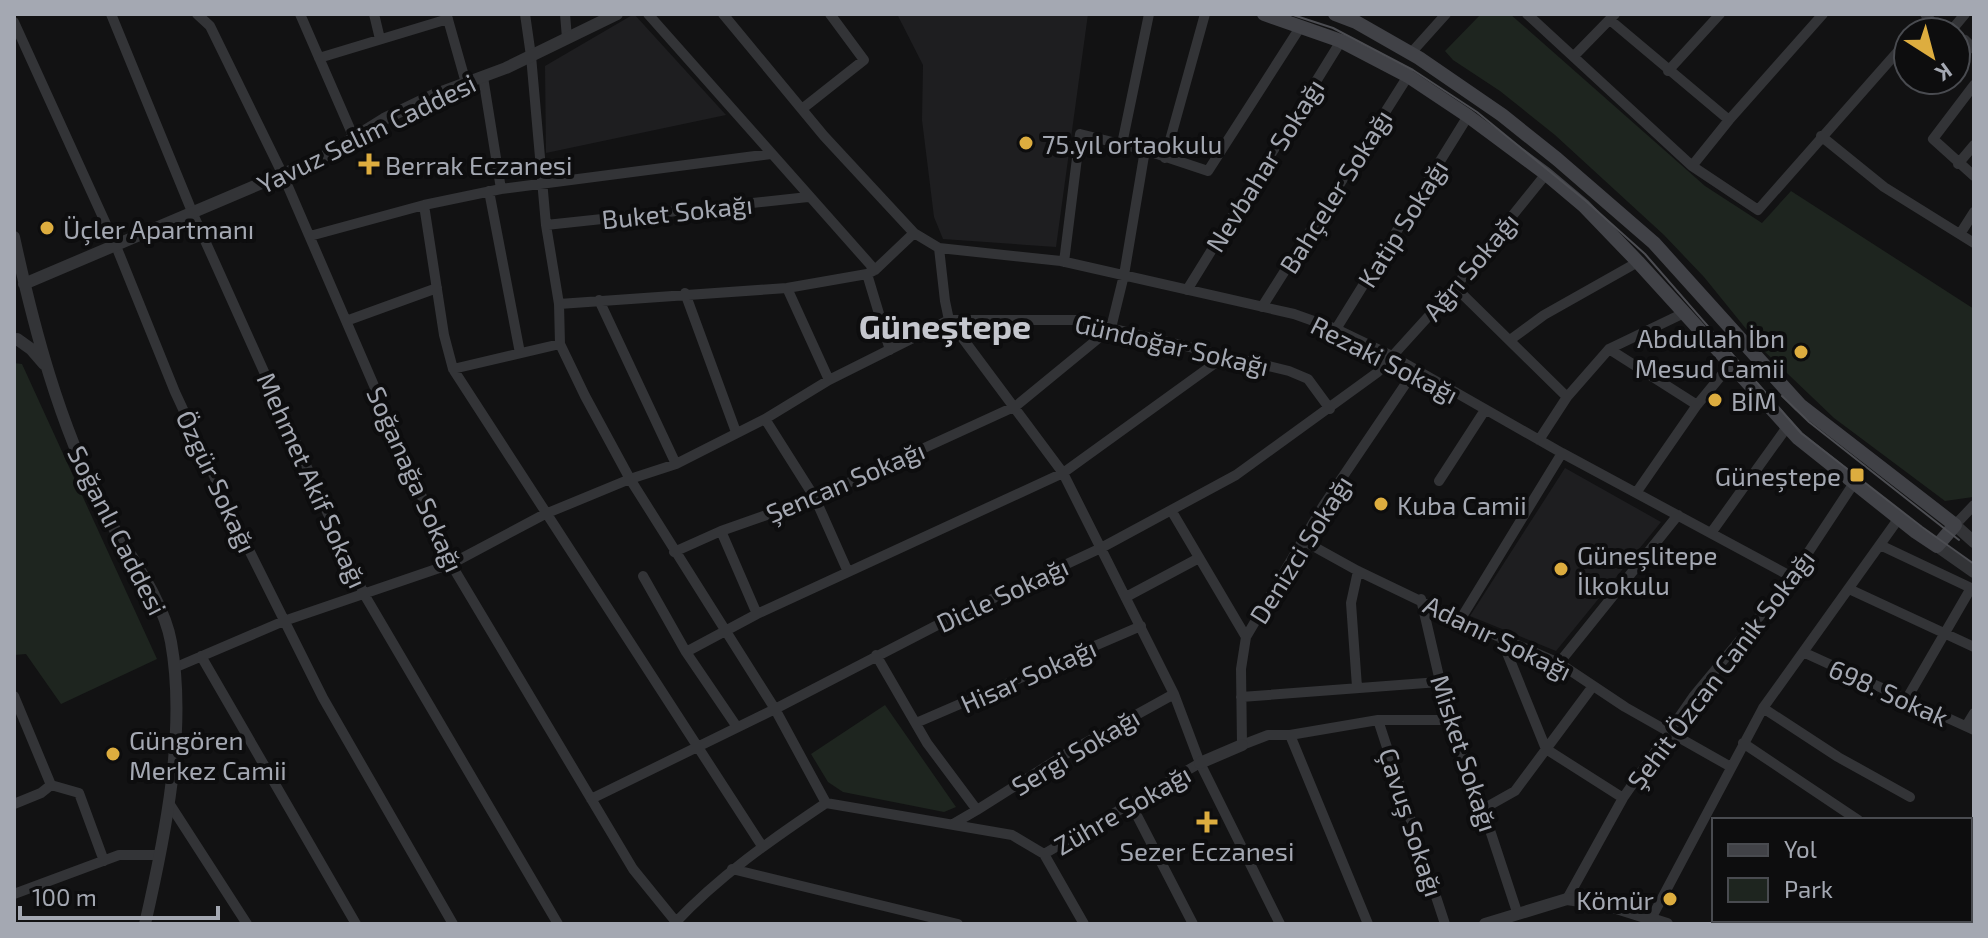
<svg xmlns="http://www.w3.org/2000/svg" width="1988" height="938" viewBox="0 0 1988 938" font-family="'Exo 2',sans-serif">
  <style>
    .built { fill: #1e1e20 }
    .green { fill: #1e251f }
    .lines { fill: none; stroke-linecap: round; stroke-linejoin: round }
    .minor { stroke: #333437; stroke-width: 10 }
    .tertiary { stroke: #333437; stroke-width: 12 }
    .secondary { stroke: #414247; stroke-width: 14 }
    .tram { stroke: #4c4d52; stroke-width: 2 }
    .poi-dot { fill: #ddad3f; stroke: #0d0d0e; stroke-width: 3 }
    .labels { text-anchor: middle; dominant-baseline: central; stroke-width: 8; stroke-linejoin: round; paint-order: stroke }
    .street-label { font-size: 26px; fill: #a4a8b2; stroke: #0d0d0e }
    .poi-label { font-size: 26px; fill: #a4a8b2; stroke: #0d0d0e; text-anchor: start }
    .district-label { font-size: 34px; font-weight: bold; fill: #c5c7ce; stroke: #0d0d0e }
  </style>
  <rect width="100%" height="100%" fill="#121213"/>
  <!-- built -->
  <path class="built" d="M634 14 726 115 546 153 545 66Z
    M897 14H1088L1056 247 943 239 934 217 922 120 923 65Z
    M1565 468 1661 522 1556 651 1470 616Z"/>
  <!-- green -->
  <path class="green" d="M1481 14H1510L1705 186 1762 223 1791 191 1974 309 1973 497 1945 501 1834 418 1764 351 1704 277 1664 235 1555 135 1500 91 1453 60 1445 51Z
    M14 363 22 364 157 659 61 704 26 654 14 655Z
    M885 705 956 807 944 812 843 792 828 782 811 754Z"/>
  <g class="lines">
    <!-- minor -->
    <path class="minor" d="M111 14 193 214 364 594 558 924
      M197 14 210 26 283 175 451 564 633 869 676 922
      M300 14 354 138
      M374 14 380 39
      M525 14 531 56 546 225 559 304 560 344 585 396 630 479 775 709 826 803
      M565 14 567 38
      M648 14 875 270
      M723 14 824 136 914 233 939 248 1061 261 1294 314 1336 329 1392 356 1562 453 1792 577
      M1527 14 1692 166 1758 210 1908 40
      M1925 14 1941 32
      M447 16 466 83
      M1610 20 1729 120
      M14 22 116 246 175 392 240 532 323 698 453 924
      M1916 32 1928 19
      M1950 32 1965 14
      M1956 38 1965 40 1974 49
      M1411 53 1446 14
      M1575 55 1615 14
      M319 58 448 19
      M1668 71 1720 14
      M483 77 501 189
      M1974 85 1933 139 1974 176
      M802 109 864 60 830 14
      M1821 136 1884 187 1974 243
      M1122 144 1149 14
      M1165 158 1205 14
      M1958 164 1974 145
      M1692 166 1729 120 1823 14
      M489 191 520 353
      M424 205 444 335 453 369 762 846
      M546 225 808 197
      M1960 234 1974 212
      M310 236 424 205 501 189 771 154
      M939 248 945 301 949 320 1063 473 1174 694 1200 763 1280 924
      M1064 262 1080 134 1145 150 1208 171 1301 26
      M867 274 890 350
      M1455 287 1567 397
      M787 288 829 380
      M1187 290 1341 41
      M685 293 736 432
      M599 300 676 464
      M559 304 787 288 867 274 875 270 914 233
      M1262 307 1408 76
      M346 321 437 288
      M1336 329 1468 116
      M1510 340 1544 315 1638 262
      M1609 349 1697 405
      M453 369 560 344
      M1415 370 1323 506 1246 637 1241 669 1242 745 1268 735H1290L1378 720H1449
      M765 419 815 498 848 572
      M1539 440 1567 397 1609 349 1684 313
      M1439 481 1485 410
      M1636 493 1697 405 1730 365
      M1171 510 1246 637
      M1955 525 1974 505
      M721 531 757 614
      M1711 533 1787 427
      M1302 540 1358 571 1460 620 1559 663 1625 707 1731 767
      M1880 545 1971 588 1906 700
      M674 552 721 531 815 498 1016 406 1111 328 1124 275 1145 150
      M643 576 686 652 737 727
      M1849 589 1974 647
      M1126 597 1199 558
      M1421 599 1449 720 1483 809 1517 912
      M1460 620 1562 453
      M1501 638 1546 749 1623 798
      M686 652 757 614 1063 473 1225 356
      M1805 653 1974 730
      M876 655 927 743 977 810 953 824
      M201 656 356 924
      M1559 663 1678 515
      M174 668 284 621 451 564 545 514 630 479 676 464 765 419 829 380 949 320H1077L1289 371 1308 379 1330 409
      M1357 687 1351 603 1358 571
      M14 696 51 785 41 793 14 804
      M1241 697 1439 682
      M1763 708 1838 757 1910 797
      M1378 720 1445 924
      M916 723 1141 626
      M1966 726 1974 713
      M1290 735 1368 924
      M1743 743 1858 820
      M51 785 79 793 104 861
      M591 799 775 709 951 618 1101 548 1236 475 1378 372 1455 287 1546 174
      M169 803 247 924
      M826 803 1012 835 1044 854 1084 924
      M1131 804 1193 924
      M1483 809 1515 791 1593 686
      M977 810 1069 752 1174 694
      M1044 854 1200 763
      M732 869 958 924
      M14 894 119 855H160
      M1567 899 1623 798 1693 697 1792 577 1854 483
      M1652 917 1763 708 1899 518
      M674 924C719 876 771 840 826 803
      M1850 924 1852 920"/>
    <!-- tertiary -->
    <path class="tertiary" d="M14 237C34 329 59 423 102 507 123 548 163 596 171 642 187 730 165 837 145 924
      M24 284 323 157 384 119 436 94 506 68 617 14
      M14 340 17 339 31 349 44 364
      M1955 525 1974 542
      M1937 546 1974 572
      M1200 763 1242 745
      M1485 924 1567 899 1607 905 1667 924"/>
    <!-- secondary -->
    <path class="secondary" d="M1264 14 1341 41 1408 76 1468 116 1546 174 1584 206 1638 262 1798 438 1916 532 1937 546 1955 525 1800 405 1654 243 1557 159 1502 115 1419 58 1356 22 1335 14"/>
    <!-- tram -->
    <path class="tram" d="M1290 14 1333 28 1413 70 1477 112 1586 201 1645 254 1801 433 1922 527 1974 564
      M1782 396 1809 422 1959 540"/>
  </g>
  <!-- markers -->
  <g class="poi-dot">
    <circle cx="1026" cy="143" r="8"/>
    <path d="M365 152h8v8h8v8h-8v8h-8v-8h-8v-8h8z"/>
    <circle cx="47" cy="228" r="8"/>
    <circle cx="1801" cy="352" r="8"/>
    <circle cx="1715" cy="400" r="8"/>
    <rect x="1849" y="467" width="16" height="16" rx="4"/>
    <circle cx="1381" cy="504" r="8"/>
    <circle cx="1561" cy="569" r="8"/>
    <circle cx="113" cy="754" r="8"/>
    <path d="M1203 810h8v8h8v8h-8v8h-8v-8h-8v-8h8z"/>
    <circle cx="1670" cy="899" r="8"/>
  </g>
  <g class="labels">
    <!-- street labels -->
    <g class="street-label">
      <text transform="translate(366 133) rotate(-26)">Yavuz Selim Caddesi</text>
      <text transform="translate(1264 165) rotate(-58)">Nevbahar Sokağı</text>
      <text transform="translate(1335 191) rotate(-58)">Bahçeler Sokağı</text>
      <text transform="translate(677 211) rotate(-6)">Buket Sokağı</text>
      <text transform="translate(1402 223) rotate(-58)">Katip Sokağı</text>
      <text transform="translate(1470 266) rotate(-50)">Ağrı Sokağı</text>
      <text transform="translate(1172 344) rotate(13)">Gündoğar Sokağı</text>
      <text transform="translate(1385 359) rotate(27)">Rezaki Sokağı</text>
      <text transform="translate(416 479) rotate(66)">Soğanağa Sokağı</text>
      <text transform="translate(313 480) rotate(66)">Mehmet Akif Sokağı</text>
      <text transform="translate(217 481) rotate(65)">Özgür Sokağı</text>
      <text transform="translate(845 481) rotate(-23)">Şencan Sokağı</text>
      <text transform="translate(118 530) rotate(63)">Soğanlı Caddesi</text>
      <text transform="translate(1300 549) rotate(-58)">Denizci Sokağı</text>
      <text transform="translate(1002 594) rotate(-25)">Dicle Sokağı</text>
      <text transform="translate(1498 637) rotate(26)">Adanır Sokağı</text>
      <text transform="translate(1720 669) rotate(-53)">Şehit Özcan Canik Sokağı</text>
      <text transform="translate(1028 675) rotate(-24)">Hisar Sokağı</text>
      <text transform="translate(1889 692) rotate(24)">698. Sokak</text>
      <text transform="translate(1075 751) rotate(-31)">Sergi Sokağı</text>
      <text transform="translate(1465 753) rotate(72)">Misket Sokağı</text>
      <text transform="translate(1122 809) rotate(-30)">Zühre Sokağı</text>
      <text transform="translate(1412 822) rotate(72)">Çavuş Sokağı</text>
    </g>
    <!-- poi labels -->
    <g class="poi-label">
      <text x="1042" y="143">75.yıl ortaokulu</text>
      <text x="385" y="164">Berrak Eczanesi</text>
      <text x="63" y="228">Üçler Apartmanı</text>
      <text x="1785" y="337" text-anchor="end">Abdullah İbn<tspan x="1785" dy="30">Mesud Camii</tspan></text>
      <text x="1731" y="400">BİM</text>
      <text x="1841" y="475" text-anchor="end">Güneştepe</text>
      <text x="1397" y="504">Kuba Camii</text>
      <text x="1577" y="554">Güneşlitepe<tspan x="1577" dy="30">İlkokulu</tspan></text>
      <text x="129" y="739">Güngören<tspan x="129" dy="30">Merkez Camii</tspan></text>
      <text x="1207" y="850" text-anchor="middle">Sezer Eczanesi</text>
      <text x="1654" y="899" text-anchor="end">Kömür</text>
    </g>
    <!-- district labels -->
    <g class="district-label">
      <text x="945" y="325">Güneştepe</text>
    </g>
  </g>
  <!-- border -->
  <rect width="1988" height="938" fill="none" stroke="#a4a8b2" stroke-width="32"/>
  <!-- legend -->
  <rect x="1712" y="818" width="260" height="104" fill="#0d0d0e" stroke="#494b50" stroke-width="2"/>
  <rect x="1728" y="844" width="40" height="12" fill="#414247" stroke="#494b50" stroke-width="2"/>
  <text x="1784" y="858" font-size="24" fill="#a4a8b2">Yol</text>
  <rect x="1728" y="878" width="40" height="24" fill="#1e251f" stroke="#494b50" stroke-width="2"/>
  <text x="1784" y="898" font-size="24" fill="#a4a8b2">Park</text>
  <!-- north arrow -->
  <g transform="translate(1932 56) rotate(144)"><circle r="38" fill="#0d0d0e" stroke="#494b50" stroke-width="2"/>
  <path d="M0-6L14 30L0 20L-14 30Z" fill="#ddad3f"/>
  <text y="-12" font-size="22" font-weight="bold" text-anchor="middle" fill="#a4a8b2">K</text>
  </g>
  <!-- scale -->
  <path d="M20 906v12h198v-12" fill="none" stroke="#a4a8b2" stroke-width="4"/>
  <text x="32" y="906" font-size="24" fill="#a4a8b2" stroke="#0d0d0e" stroke-width="6" paint-order="stroke">100 m</text>
</svg>
